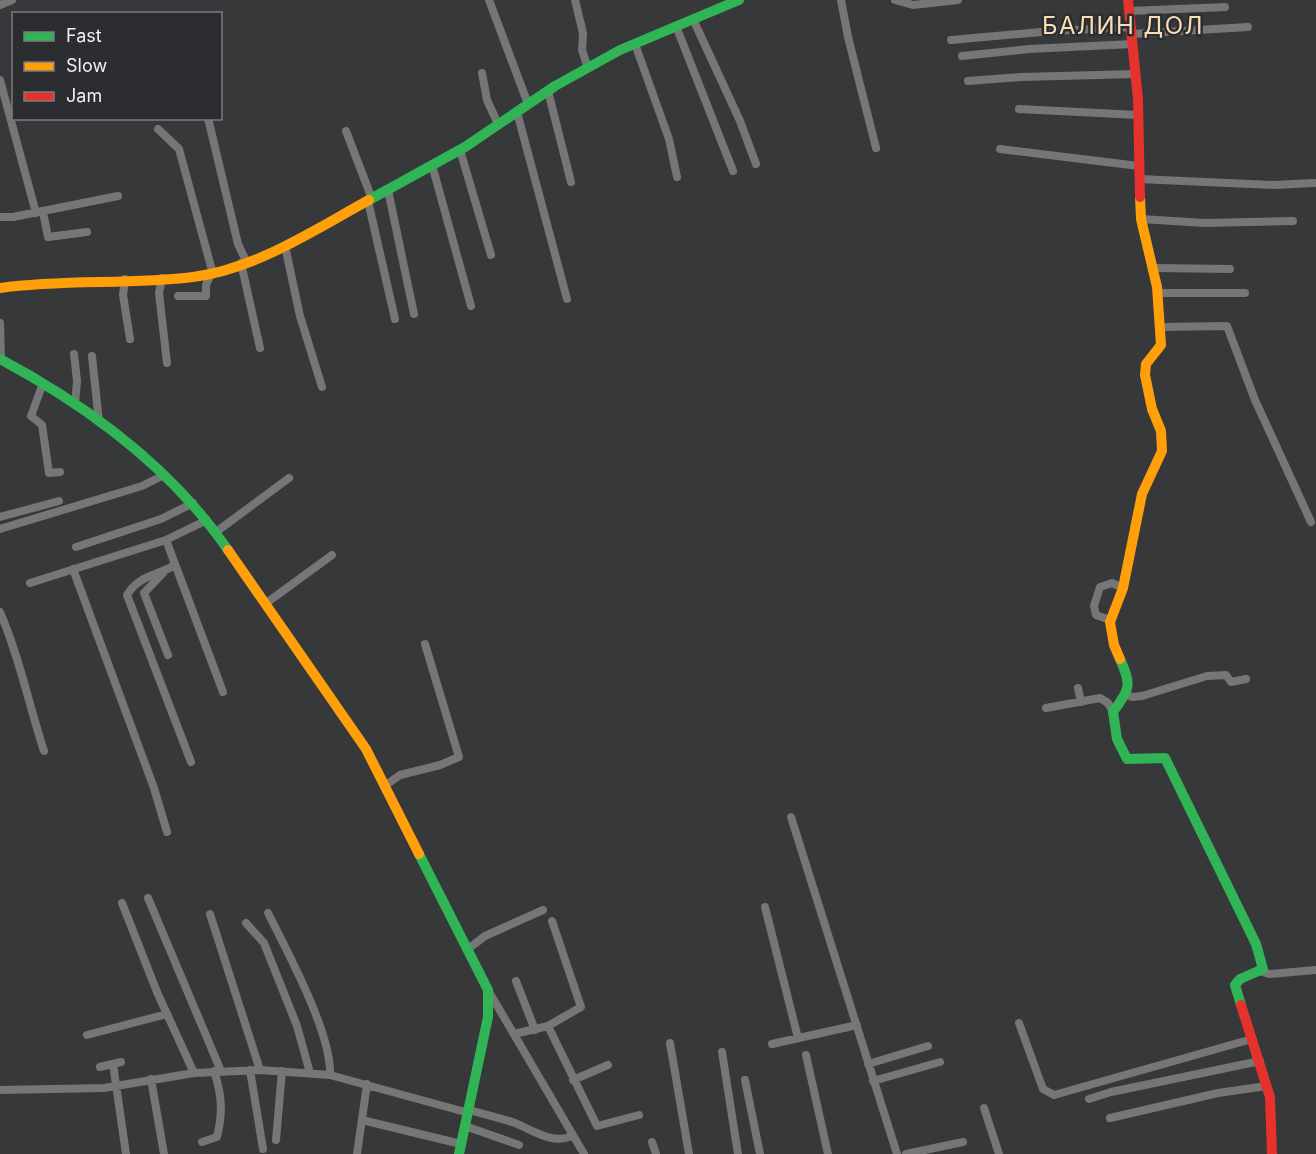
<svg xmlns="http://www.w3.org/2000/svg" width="1316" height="1154" viewBox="0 0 1316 1154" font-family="Inter,sans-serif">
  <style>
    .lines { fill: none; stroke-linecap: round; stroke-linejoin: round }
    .street { stroke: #767676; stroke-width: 8 }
    .fast { stroke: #30b455; stroke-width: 10 }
    .slow { stroke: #ff9f0a; stroke-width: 10 }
    .jam { stroke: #e5322d; stroke-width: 10 }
    .labels { text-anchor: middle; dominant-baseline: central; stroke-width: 5; stroke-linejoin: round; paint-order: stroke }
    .quarter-label { font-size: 24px; letter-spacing: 1.5px; fill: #f9ddb6; stroke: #2b2d30 }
  </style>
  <rect width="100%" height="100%" fill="#36383a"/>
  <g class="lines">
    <!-- street -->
    <path class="street" d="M489 0 528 104
      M575 0 583 33 582 50 588 68
      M841 0 848 37 876 148
      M895 0 913 5 958 0
      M0 5 12 0
      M1129 11 1225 7
      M693 19 740 121 756 164
      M676 26 733 171
      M1132 34 1248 27
      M951 40 1053 31 1131 27
      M635 44 669 139 677 177
      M962 56 1029 49 1133 44
      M482 73 487 100 498 124
      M0 80 36 213
      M968 81 1021 77 1136 74
      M548 91 571 182
      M1019 109 1138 115
      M517 112 567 299
      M208 118 238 244 246 261
      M158 129 179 149 213 274
      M346 131 372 199
      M1000 149 1139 166
      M460 150 491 255
      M432 165 471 306
      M1139 179 1274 185 1314 183
      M388 190 414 314
      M368 201 395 319
      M43 212 48 237 87 232
      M0 217H13L118 196
      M1141 219 1205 223 1293 221
      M285 246 300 316 322 387
      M241 263 260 348
      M1154 268 1230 269
      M162 278 159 293 167 363
      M125 279 123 295 130 339
      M1158 293H1245
      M178 296H206V285L211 274
      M0 323 1 360
      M1161 327 1227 326 1255 400 1311 522
      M74 354 77 381 75 404
      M92 356 99 422
      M43 383 31 416 42 425 49 473 60 472
      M0 517 59 501
      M0 529 142 486 164 475
      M216 532 289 478
      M166 540 223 692
      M76 547 161 519 193 503
      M175 565C157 576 139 575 127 595L191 762
      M73 569 154 788 167 832
      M163 573 144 593 168 655
      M30 583 166 540 207 520
      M265 604 332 555
      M0 612C19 656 29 705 44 751
      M1110 620 1096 615 1094 606 1100 587 1112 583 1123 588
      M1078 688 1081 702
      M1126 694 1132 697 1142 696 1207 676 1226 675 1231 682 1246 679
      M1046 708 1100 698 1108 703 1113 712
      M386 785 400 775 440 765 459 757 425 644
      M791 817 897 1154
      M148 898 221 1071
      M122 903 157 992 194 1073
      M765 907 798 1038
      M268 913C287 951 332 1034 330 1075
      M210 914 260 1070
      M246 923 264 943 297 1026 310 1073
      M468 949 485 936 543 910
      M1260 971 1269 974 1316 970
      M516 981 535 1030
      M488 990 584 1154
      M1019 1023 1043 1089 1054 1095 1252 1039
      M548 1026 597 1126 639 1115
      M514 1034 548 1026 581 1007 552 921
      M87 1035 167 1014
      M670 1043 689 1154
      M772 1044 857 1025
      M722 1052 738 1154
      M806 1055 828 1154
      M113 1064 126 1154
      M868 1064 928 1046
      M100 1067 121 1062
      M250 1070 263 1149
      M151 1079 164 1154
      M573 1080 608 1065
      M745 1080 760 1154
      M873 1081 940 1062
      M0 1090 104 1088 194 1073 260 1070 330 1075 469 1113
      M1089 1099 1111 1092 1260 1061
      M984 1108 999 1154
      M469 1110C484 1114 500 1118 515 1123 532 1130 553 1145 572 1136
      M1110 1118 1218 1093 1267 1086
      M362 1120 461 1144
      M465 1126 519 1145
      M276 1140 282 1071
      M202 1142 217 1137C223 1113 222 1095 214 1071
      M652 1142 656 1154
      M357 1154 367 1084
      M906 1154 963 1142"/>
    <!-- fast -->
    <path class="fast" d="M369 200 465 147 555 86 620 50 739 0
      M0 359C88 406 171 467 228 550
      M1120 659C1132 686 1130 688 1113 712L1117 739 1127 759 1165 758 1256 944 1263 969 1240 979 1235 985 1241 1005
      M419 854 488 990V1017L459 1154"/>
    <!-- slow -->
    <path class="slow" d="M0 288C64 279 129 285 193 277 256 269 314 230 369 200
      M228 550 366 749 419 854
      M1120 659 1114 645 1110 622 1123 588 1142 494 1162 451 1161 431 1152 409 1145 375 1146 364 1161 345 1157 287 1141 219 1140 197"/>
    <!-- jam -->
    <path class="jam" d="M1128 0 1138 99 1140 197
      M1241 1005 1270 1097 1272 1154"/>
  </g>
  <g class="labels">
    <!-- quarter labels -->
    <g class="quarter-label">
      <text x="1123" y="25">БАЛИН ДОЛ</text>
    </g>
  </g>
  <!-- legend -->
  <rect x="12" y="12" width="210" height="108" fill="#2b2d30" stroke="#797b7e" stroke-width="1.5"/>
  <rect x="24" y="32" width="30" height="9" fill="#30b455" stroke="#797b7e" stroke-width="1.5"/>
  <text x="66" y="42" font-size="18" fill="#eff0f3">Fast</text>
  <rect x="24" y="62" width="30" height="9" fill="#ff9f0a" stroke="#797b7e" stroke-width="1.5"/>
  <text x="66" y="72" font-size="18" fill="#eff0f3">Slow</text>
  <rect x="24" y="92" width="30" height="9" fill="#e5322d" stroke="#797b7e" stroke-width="1.5"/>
  <text x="66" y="102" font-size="18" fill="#eff0f3">Jam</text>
</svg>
